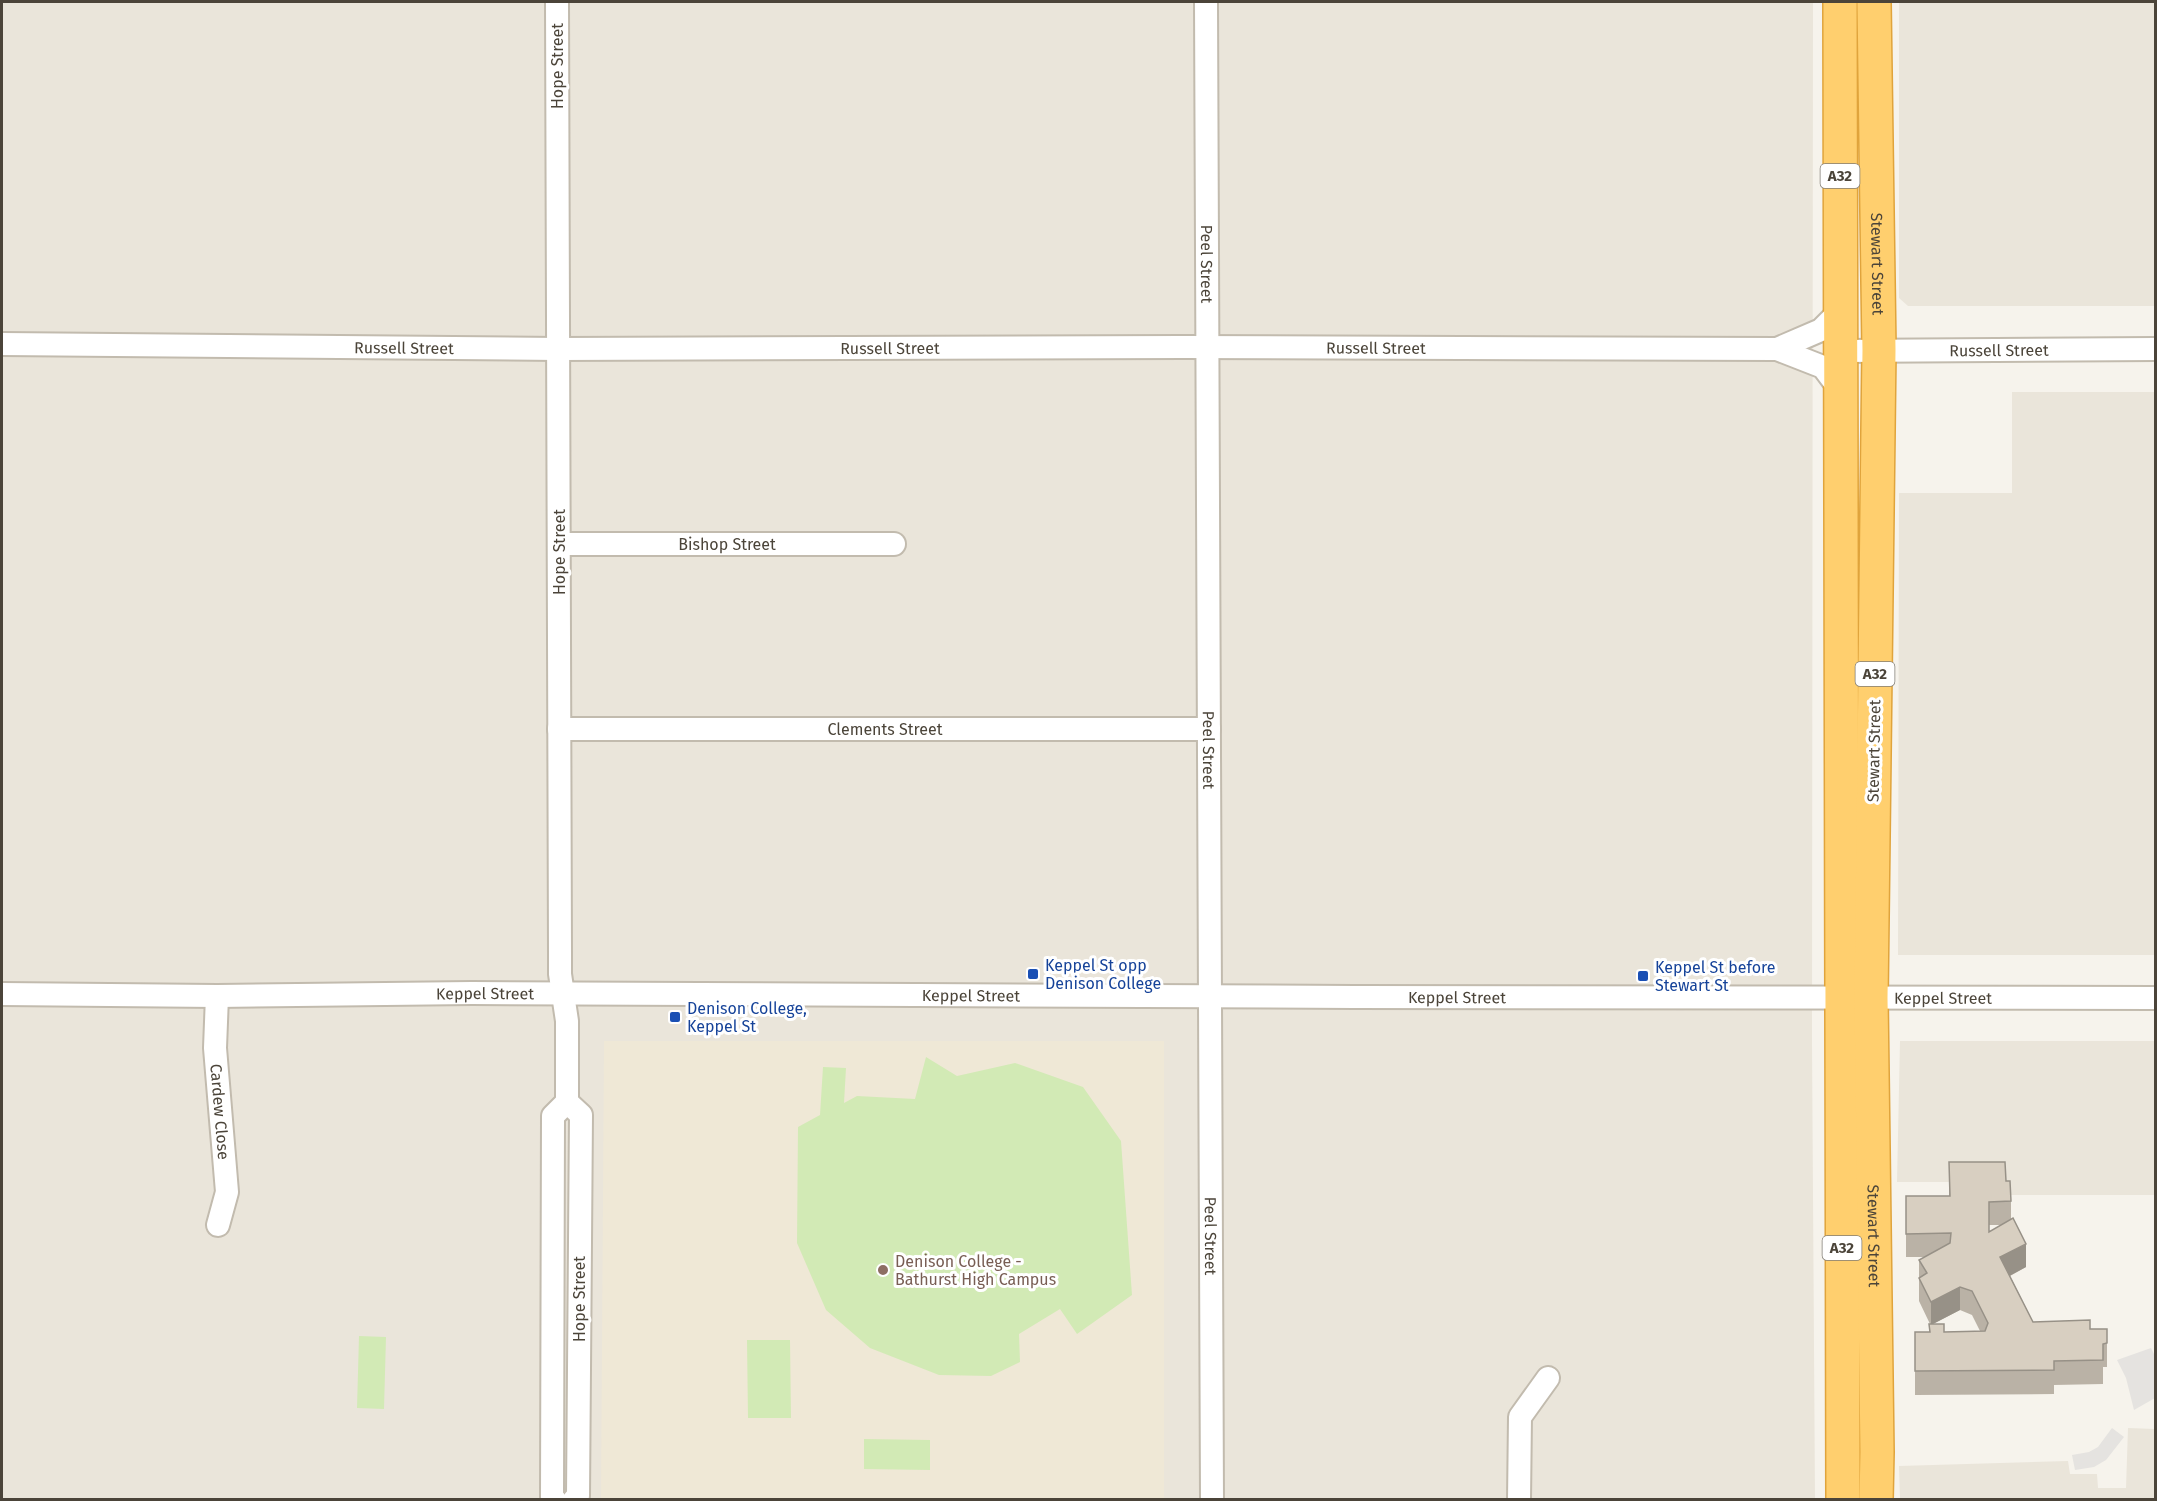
<svg xmlns="http://www.w3.org/2000/svg" width="2157" height="1501" viewBox="0 0 2157 1501" font-family="'Fira Sans',sans-serif">
  <style>
    .residential { fill: #eae5da }
    .education { fill: #efe8d6 }
    .green { fill: #d2eab5 }
    .parking { fill: #e5e3e0 }
    .lines { fill: none; stroke-linecap: round; stroke-linejoin: round }
    .minor-casing { stroke: #c2bbae; stroke-width: 26 }
    .highway-casing { stroke: #e0a43c; stroke-width: 36 }
    .minor { stroke: #fff; stroke-width: 22 }
    .highway { stroke: #ffcf6e; stroke-width: 33 }
    .wall { fill: #bab2a6; fill-rule: evenodd }
    .shaded-wall { fill: #979187 }
    .building { fill: #d8cfc1; stroke: #979187; stroke-width: 1.5 }
    .transit-dot { fill: #1a4fb4; stroke: #fff; stroke-width: 2 }
    .education-dot { fill: #8d6e63; stroke: #fff; stroke-width: 2 }
    .labels { text-anchor: middle; dominant-baseline: central; stroke-width: 6; stroke-linejoin: round; paint-order: stroke }
    .shield { fill: #fff; stroke: #817c74; stroke-width: 1.5 }
    .shield-label { font-size: 15px; font-weight: bold; fill: #4b4439 }
    .street-label { font-size: 16px; fill: #4b4439; stroke: #fff }
    .transit-label { font-size: 16px; fill: #164399; stroke: #fff; text-anchor: start }
    .education-label { font-size: 16px; fill: #785e54; stroke: #fff; text-anchor: start }
  </style>
  <rect width="100%" height="100%" fill="#f6f3ec"/>
  <!-- residential -->
  <path class="residential" d="M2 2H1813L1812 1042 1815 1499 2 1500Z
    M1899 2H2155V306H1908L1899 298Z
    M2012 392H2155V955H1898L1899 493H2012Z
    M1900 1041H2155V1195H2010V1182H1897Z
    M2128 1428 2155 1429V1499H1900L1899 1466 2068 1461 2070 1474H2097L2098 1488H2126Z"/>
  <!-- education -->
  <path class="education" d="M604 1041H1164V1499L601 1500Z"/>
  <!-- green -->
  <path class="green" d="M926 1057 957 1076 1015 1063 1083 1087 1121 1141 1132 1295 1077 1334 1060 1309 1019 1334 1020 1362 991 1376 939 1375 870 1348 826 1310 797 1243 798 1127 820 1115 823 1067 846 1068 844 1103 857 1096 915 1099Z
    M359 1336 386 1337 384 1409 357 1408Z
    M747 1340H790L791 1418H748Z
    M864 1439 930 1440V1470L864 1469Z"/>
  <!-- parking -->
  <path class="parking" d="M2151 1348 2155 1356V1398L2134 1410 2126 1378 2117 1360Z
    M2112 1428 2124 1437 2106 1460 2094 1467 2075 1470 2072 1455 2089 1452 2098 1447Z"/>
  <g class="lines">
    <defs>
      <g id="minor">
        <path id="s1" d="M1206 2 1212 1500"/>
        <path id="s2" d="M2 344 558 349 1183 347 1777 349 1823 367 1841 391"/>
        <path d="M1777 349 1821 330 1841 310"/>
        <path id="s3" d="M1841 351 2156 349"/>
        <path id="s4" d="M559 544H894"/>
        <path id="s5" d="M559 729H1209"/>
        <path id="s6" d="M2 994 217 996 472 993 1355 997 2156 998"/>
        <path id="s7" d="M217 996 215 1048 227 1192 218 1225"/>
        <path d="M567 1102 581 1115 578 1496 574 1500"/>
        <path d="M555 1500 552 1497 553 1116 567 1102V1021L560 974V955L557 2"/>
        <path d="M1519 1500 1520 1417 1548 1378"/>
      </g>
      <g id="highway">
        <path d="M1840 2 1843 1500"/>
        <path id="s8" d="M1874 2 1879 350 1871 998 1877 1452 1876 1500"/>
      </g>
    </defs>
    <!-- minor casing -->
    <use href="#minor" class="minor-casing"/>
    <!-- highway casing -->
    <use href="#highway" class="highway-casing"/>
    <!-- minor -->
    <use href="#minor" class="minor"/>
    <!-- highway -->
    <use href="#highway" class="highway"/>
  </g>
  <!-- wall -->
  <path class="wall" d="M1949 1162 2006 1181 2011 1201V1219L2026 1267 2010 1276 2033 1322 2090 1329H2107V1367H2103V1384L2054 1385V1394L1915 1395V1332H1929L1930 1324 1919 1301V1260L1924 1257H1906V1196H1949ZM1989 1225H2001L1989 1232ZM1960 1310 1972 1315 1980 1331 1944 1332 1933 1324Z"/>
  <!-- shaded-wall -->
  <path class="shaded-wall" d="M2026 1244V1267L2000 1281V1257Z
    M1960 1287V1310L1931 1325V1302Z"/>
  <!-- building -->
  <path class="building" d="M1949 1162H2005L2006 1181H2010L2011 1201 1989 1202V1232L2013 1218 2026 1244 2000 1257 2033 1322 2090 1320V1329H2107V1343L2103 1344V1360L2054 1361V1370L1915 1371V1332H1930L1929 1324H1944V1332L1985 1331 1988 1323 1972 1291 1960 1287 1931 1302 1919 1278 1927 1273 1919 1260 1950 1243 1951 1233 1906 1234V1196H1950Z"/>
  <!-- markers -->
  <g class="transit-dot">
    <rect x="1027" y="968" width="12" height="12" rx="3"/>
    <rect x="1637" y="970" width="12" height="12" rx="3"/>
    <rect x="669" y="1011" width="12" height="12" rx="3"/>
  </g>
  <circle class="education-dot" cx="883" cy="1270" r="6"/>
  <g class="labels">
    <!-- shield labels -->
    <g class="shield">
      <rect x="1820.5" y="164" width="39" height="24" rx="4.5"/>
      <rect x="1855.5" y="662" width="39" height="24" rx="4.5"/>
      <rect x="1822.5" y="1236" width="39" height="24" rx="4.5"/>
    </g>
    <g class="shield-label">
      <text x="1840" y="176">A32</text>
      <text x="1875" y="674">A32</text>
      <text x="1842" y="1248">A32</text>
    </g>
    <!-- street labels -->
    <g class="street-label">
      <text transform="translate(557 66) rotate(-90)">Hope Street</text>
      <text stroke="none"><textPath href="#s1" startOffset="262">Peel Street</textPath></text>
      <text stroke="none"><textPath href="#s8" startOffset="262">Stewart Street</textPath></text>
      <text stroke="none"><textPath href="#s2" startOffset="402">Russell Street</textPath></text>
      <text stroke="none"><textPath href="#s2" startOffset="888">Russell Street</textPath></text>
      <text stroke="none"><textPath href="#s2" startOffset="1374">Russell Street</textPath></text>
      <text stroke="none"><textPath href="#s3" startOffset="158">Russell Street</textPath></text>
      <text stroke="none"><textPath href="#s4" startOffset="168">Bishop Street</textPath></text>
      <text transform="translate(559 552) rotate(-90)">Hope Street</text>
      <text stroke="none"><textPath href="#s5" startOffset="326">Clements Street</textPath></text>
      <text stroke="none"><textPath href="#s1" startOffset="748">Peel Street</textPath></text>
      <text transform="translate(1874 751) rotate(-89)">Stewart Street</text>
      <text stroke="none"><textPath href="#s6" startOffset="483">Keppel Street</textPath></text>
      <text stroke="none"><textPath href="#s6" startOffset="969">Keppel Street</textPath></text>
      <text stroke="none"><textPath href="#s6" startOffset="1455">Keppel Street</textPath></text>
      <text stroke="none"><textPath href="#s6" startOffset="1941">Keppel Street</textPath></text>
      <text stroke="none"><textPath href="#s7" startOffset="116">Cardew Close</textPath></text>
      <text stroke="none"><textPath href="#s1" startOffset="1234">Peel Street</textPath></text>
      <text stroke="none"><textPath href="#s8" startOffset="1234">Stewart Street</textPath></text>
      <text transform="translate(579 1299) rotate(-90)">Hope Street</text>
    </g>
    <!-- transit labels -->
    <g class="transit-label">
      <text x="1045" y="965">Keppel St opp<tspan x="1045" dy="18">Denison College</tspan></text>
      <text x="1655" y="967">Keppel St before<tspan x="1655" dy="18">Stewart St</tspan></text>
      <text x="687" y="1008">Denison College,<tspan x="687" dy="18">Keppel St</tspan></text>
    </g>
    <!-- education labels -->
    <g class="education-label">
      <text x="895" y="1261">Denison College -<tspan x="895" dy="18">Bathurst High Campus</tspan></text>
    </g>
  </g>
  <!-- border -->
  <rect width="2157" height="1501" fill="none" stroke="#4b4439" stroke-width="6"/>
</svg>
